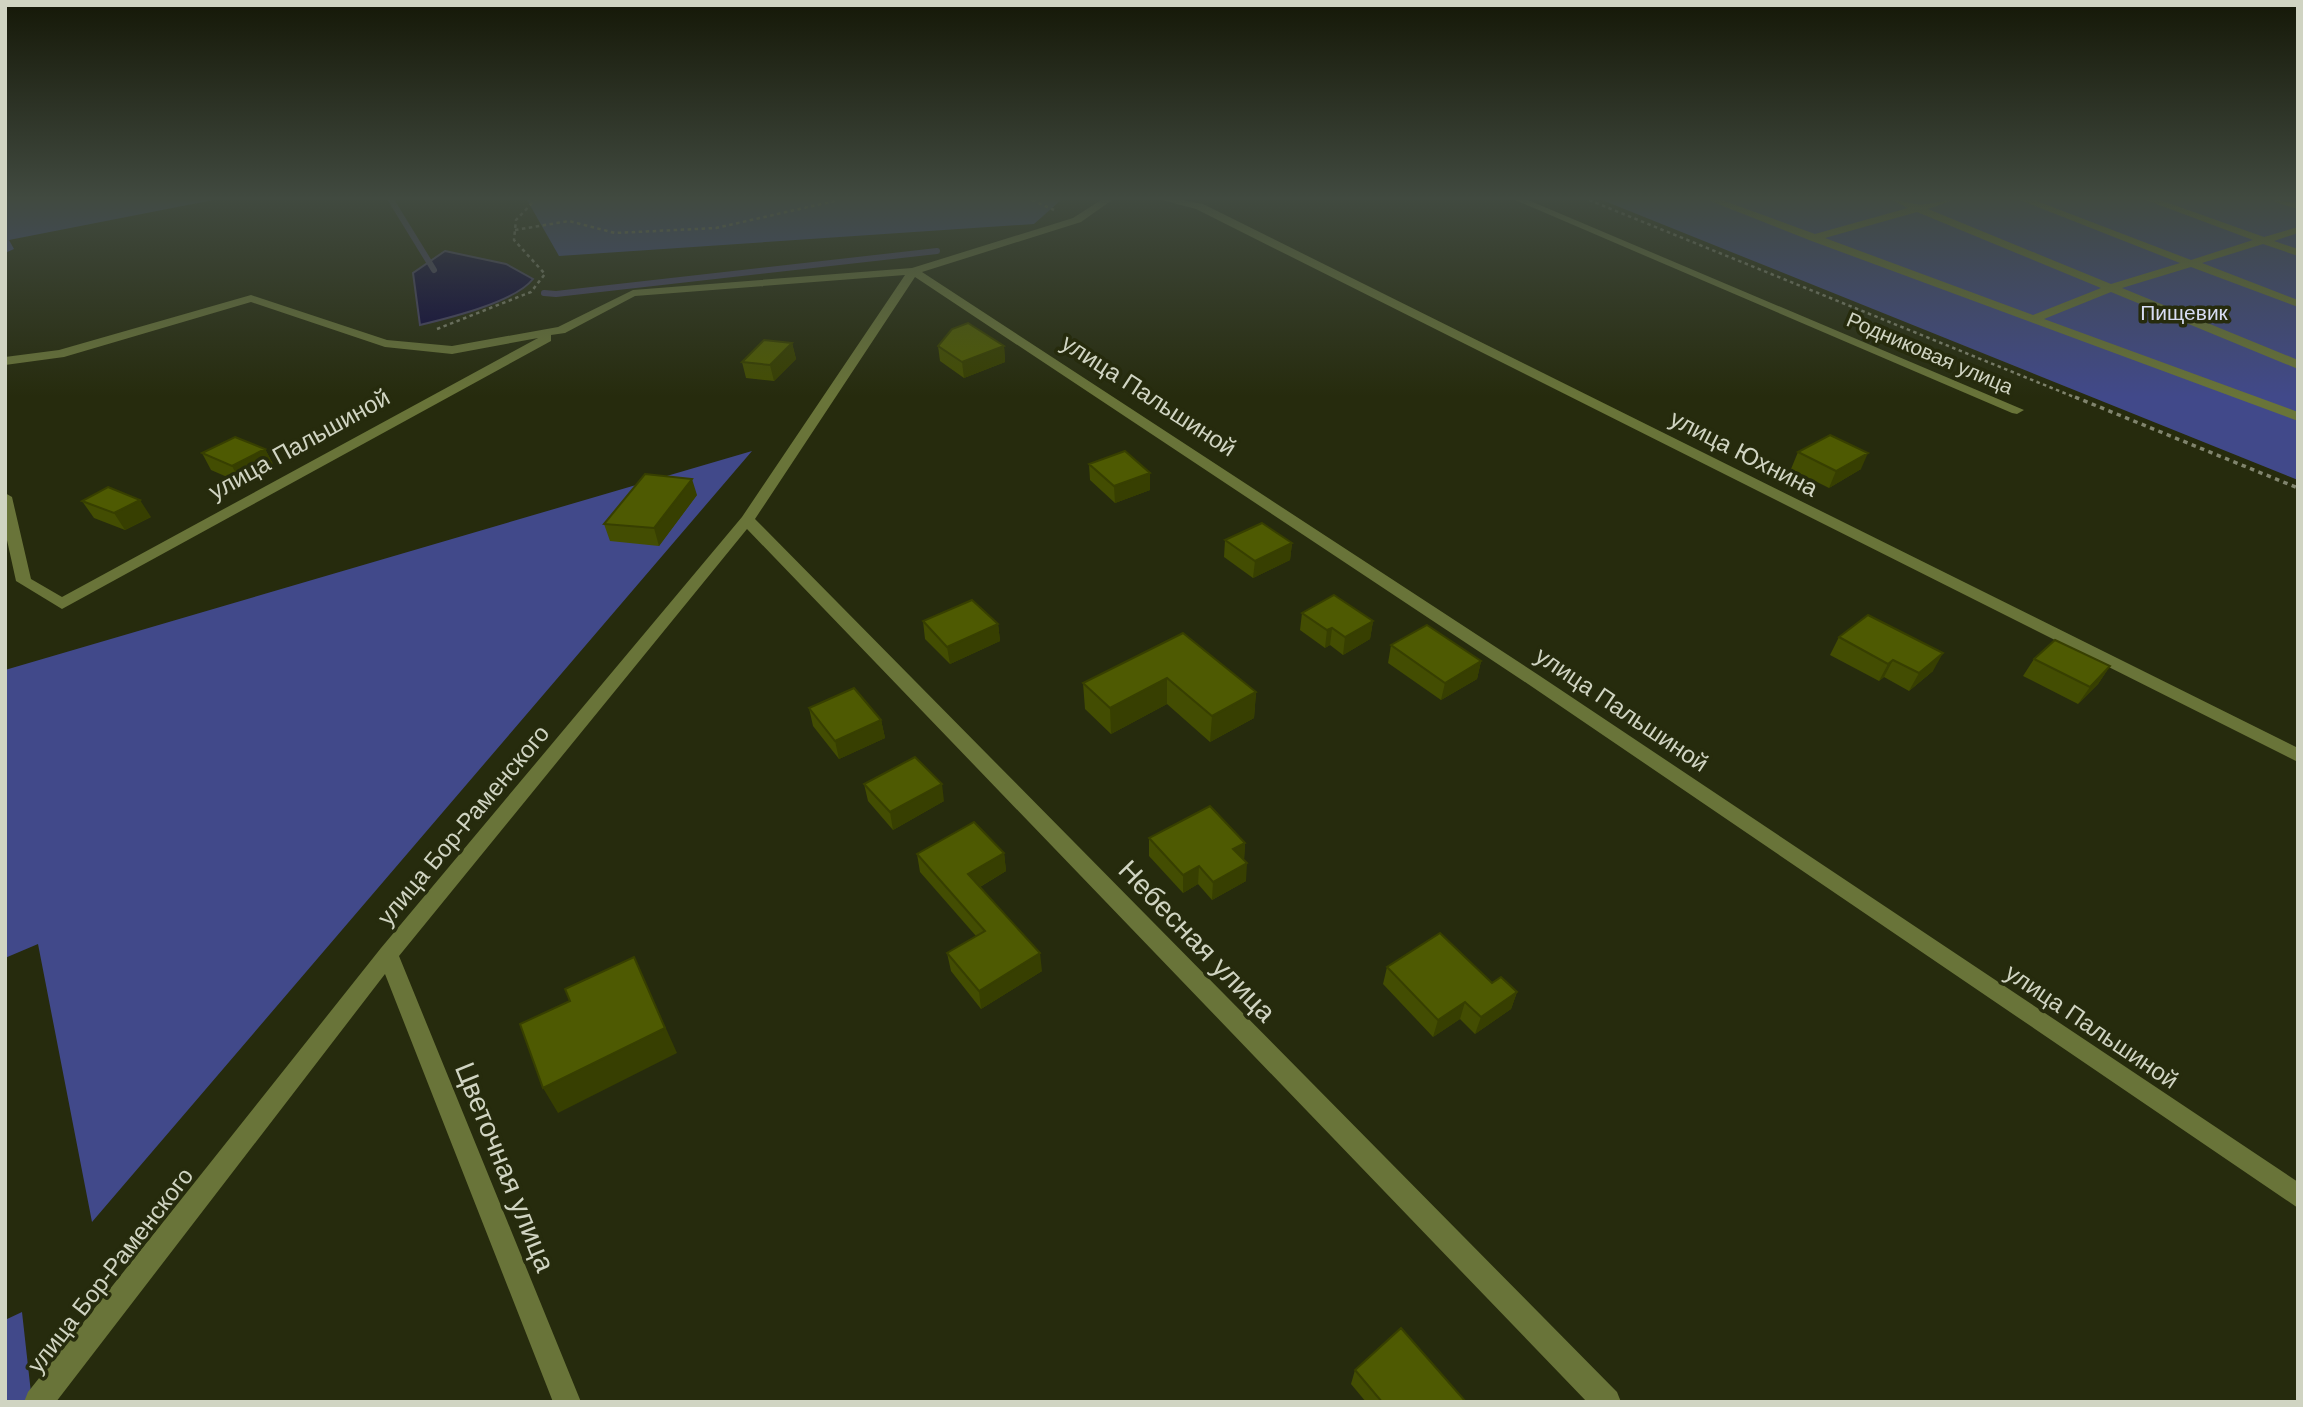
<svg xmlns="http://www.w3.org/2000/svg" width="2303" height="1407" viewBox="0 0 2303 1407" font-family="Arial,sans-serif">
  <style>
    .green { fill: #41498a }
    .water { fill: #0b043d; stroke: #464265; stroke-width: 2 }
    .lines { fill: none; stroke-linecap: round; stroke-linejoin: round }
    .stream { stroke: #464265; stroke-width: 6 }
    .path-far1 { stroke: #80846d; stroke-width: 2.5; stroke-dasharray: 3.5 3.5; stroke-linecap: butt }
    .path { stroke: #80846d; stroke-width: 3.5; stroke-dasharray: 4.5 4.5; stroke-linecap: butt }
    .minor { fill: #697439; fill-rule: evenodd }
    .wall { fill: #434d02 }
    .shaded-wall { fill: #373f01 }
    .building { fill: #4e5a02; stroke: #373f01; stroke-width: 2 }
    .labels { text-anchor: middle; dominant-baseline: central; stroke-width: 7; stroke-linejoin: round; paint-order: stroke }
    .far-park-label { font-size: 21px; fill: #d8ddf3; stroke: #262b0d }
    .far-street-label { font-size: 21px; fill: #d0d4c2; stroke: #262b0d }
    .street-label { font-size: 24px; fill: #d0d4c2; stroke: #262b0d }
    .near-street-label { font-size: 28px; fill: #d0d4c2; stroke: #262b0d }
  </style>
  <rect width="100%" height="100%" fill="#262b0d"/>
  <!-- green -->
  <path class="green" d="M5 200H213L9 240 14 249 5 253Z
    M527 200H1061L1034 224 559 256Z
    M1602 200H2298V480Z
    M752 451 92 1222 38 944 5 958V670Z
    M22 1312 32 1402H5V1320Z"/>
  <!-- water -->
  <path class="water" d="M445 251 506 264 533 279C515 302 449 318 420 325L413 273Z"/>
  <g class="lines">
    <!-- stream -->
    <path class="stream" d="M391 200 434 270
      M544 293 556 294 937 251"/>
    <!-- path-far1 -->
    <path class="path-far1" d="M1032 200 1054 210
      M1589 200 2079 399
      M515 230 569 221 615 233 716 228 839 200
      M437 329 531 292 545 274 514 240 516 220 535 200"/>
    <!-- path -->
    <path class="path" d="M2075 397 2298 488"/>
    <!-- minor -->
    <path class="minor" d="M1101 200H1112L1081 222 922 272 1540 676 2298 1182V1208L1528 684 915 277 755 519 1617 1392 1621 1402H1587L747 529 399 956 581 1402H553L385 974 56 1402H24L28 1392 381 948 742 517 905 275 635 296 565 333 551 335V341L62 609 16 581 5 531V493L12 497 31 579 62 597 538 338 452 354 385 347 251 302 64 357 5 365V357L59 350 251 295 387 340 452 346 558 327 633 290 912 268 1073 218Z
      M1162 200H1182L1203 204 2298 748V762L1196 209Z
      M1515 200H1528L2024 410 2017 414 2012 413Z
      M1708 200H1722L1815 234 1908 208 1892 200C1902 200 1907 203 1916 204 1926 206 1942 200 1953 200L1928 209 2111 284 2180 263 2020 200H2034L2191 260 2253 240 2146 200H2160L2264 237 2298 227V233L2274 241 2298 249V256L2263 244 2202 263 2298 300V307L2191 267 2122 288 2298 360V369L2111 292 2044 319 2298 412V421L1809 240ZM1917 212 2101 288 2033 315 1825 238Z
      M2274 200 2298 203V209L2275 202Z"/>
  </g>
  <!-- wall -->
  <path class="wall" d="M792 343 796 359 774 381 746 378 742 362Z
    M938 346H1004L1005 362 964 378 940 361Z
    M265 449 274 466 241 483 211 470 202 453Z
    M1798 452 1861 469 1829 488 1791 469Z
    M1089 464 1150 473V490L1115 503 1090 480Z
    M697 495 659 546 610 541 604 524Z
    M82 501 151 517 125 530 94 518Z
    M1225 540 1292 543 1290 560 1253 578 1224 557Z
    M1302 613 1373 621 1370 639 1343 655 1330 645 1325 648 1300 630Z
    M923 621 998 624 1000 641 950 664 925 639Z
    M1183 633 1256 692 1254 718 1210 742 1167 704 1111 734 1085 709 1083 683Z
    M1839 637 1933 671 1909 691 1884 677 1879 681 1830 655Z
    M1391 645 1481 661 1477 679 1441 700 1388 663Z
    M2034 659 2110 666 2098 684 2078 704 2023 676Z
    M809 708 881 720 885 738 839 759 813 726Z
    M864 784 944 801 893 830 868 801Z
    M1149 838 1245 843 1244 860 1246 881 1212 900 1198 884 1183 893 1149 856Z
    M1004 853 1006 871 980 887 1042 971 981 1009 951 971 947 953 976 936 920 872 917 854Z
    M1387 967 1492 983 1517 992 1511 1009 1475 1034 1460 1019 1433 1037 1383 984Z
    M1355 1370 1466 1402H1366L1351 1384Z"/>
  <!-- shaded-wall -->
  <path class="shaded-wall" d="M792 343 796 359 774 381 770 365Z
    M1004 346 1005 362 964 378 962 362Z
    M265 449 274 466 241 483 232 466Z
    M1868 453 1861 469 1829 488 1836 471Z
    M1150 473V490L1115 503 1114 486Z
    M692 479 697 495 659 546 654 528Z
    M140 500 151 517 125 530 114 513Z
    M1292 543 1290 560 1253 578 1255 561Z
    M1373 621 1370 639 1343 655 1345 637Z
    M998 624 1000 641 950 664 947 647Z
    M1332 628 1330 645 1325 648 1327 630Z
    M1943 653 1933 671 1909 691 1919 673Z
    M1893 660 1884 677 1879 681 1888 664Z
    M1481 661 1477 679 1441 700 1445 683Z
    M2110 666 2098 684 2078 704 2090 687Z
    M1167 678V704L1111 734 1110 708Z
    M1256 692 1254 718 1210 742 1212 716Z
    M881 720 885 738 839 759 835 741Z
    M942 784 944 801 893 830 890 812Z
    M1245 843 1244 861 1233 849Z
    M1004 853 1006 871 971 892 968 874Z
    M1247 863 1246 881 1212 900 1213 882Z
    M1199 866 1198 884 1183 893V875Z
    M1040 953 1042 971 981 1009 979 991Z
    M634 957 677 1053 558 1113 543 1088Z
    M1517 992 1511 1009 1475 1034 1481 1017Z
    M1465 1002 1460 1019 1433 1037 1438 1020Z"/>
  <!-- building -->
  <path class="building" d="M968 323 1004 346 962 362 938 346 952 329Z
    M764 340 792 343 770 365 742 362Z
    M1830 435 1868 453 1836 471 1798 452Z
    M235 437 265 449 232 466 202 453Z
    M1125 451 1150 473 1114 486 1089 464Z
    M645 474 692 479 654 528 604 524Z
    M108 487 140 500 114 513 82 501Z
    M1262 523 1292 543 1255 561 1225 540Z
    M1334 595 1373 621 1345 637 1332 628 1327 630 1302 613Z
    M972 600 998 624 947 647 923 621Z
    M1868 615 1943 653 1919 673 1893 660 1888 664 1839 637Z
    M1427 625 1481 661 1445 683 1391 645Z
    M1183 633 1256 692 1212 716 1167 678 1110 708 1083 683Z
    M2055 640 2110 666 2090 687 2034 659Z
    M854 688 881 720 835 741 809 708Z
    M915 757 942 784 890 812 864 784Z
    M1210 806 1245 843 1233 849 1247 863 1213 882 1199 866 1183 875 1149 838Z
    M974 822 1004 853 968 874 1040 953 979 991 947 953 985 931 917 854Z
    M1440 933 1492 983 1501 977 1517 992 1481 1017 1465 1002 1438 1020 1387 967Z
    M634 957 665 1028 543 1088 520 1024 570 1001 565 989Z
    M1401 1328 1466 1402H1382L1355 1370Z"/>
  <!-- sky -->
  <linearGradient id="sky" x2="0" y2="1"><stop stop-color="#151807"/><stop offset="0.5" stop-color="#414a40"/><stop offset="1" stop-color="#414a40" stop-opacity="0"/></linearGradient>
  <rect width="2303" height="397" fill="url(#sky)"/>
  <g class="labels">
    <!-- far-park labels -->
    <g class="far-park-label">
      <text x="2184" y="312">Пищевик</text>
    </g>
    <!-- far-street labels -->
    <g class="far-street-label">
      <text transform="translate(1930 353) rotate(23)">Родниковая улица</text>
    </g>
    <!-- street labels -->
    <g class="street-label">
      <text transform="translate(1149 395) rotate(33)">улица Пальшиной</text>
      <text transform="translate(299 444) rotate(-29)">улица Пальшиной</text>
      <text transform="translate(1744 453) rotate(27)">улица Юхнина</text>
      <text transform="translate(1622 709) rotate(34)">улица Пальшиной</text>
      <text transform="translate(463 825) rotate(-50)">улица Бор-Раменского</text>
      <text transform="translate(2092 1026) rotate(34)">улица Пальшиной</text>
      <text transform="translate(110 1270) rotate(-52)">улица Бор-Раменского</text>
    </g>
    <!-- near-street labels -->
    <g class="near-street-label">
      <text transform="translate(1197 941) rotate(46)">Небесная улица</text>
      <text transform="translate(505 1167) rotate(68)">Цветочная улица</text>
    </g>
  </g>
  <!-- border -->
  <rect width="2303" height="1407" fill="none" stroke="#d0d4c2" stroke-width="14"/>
</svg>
